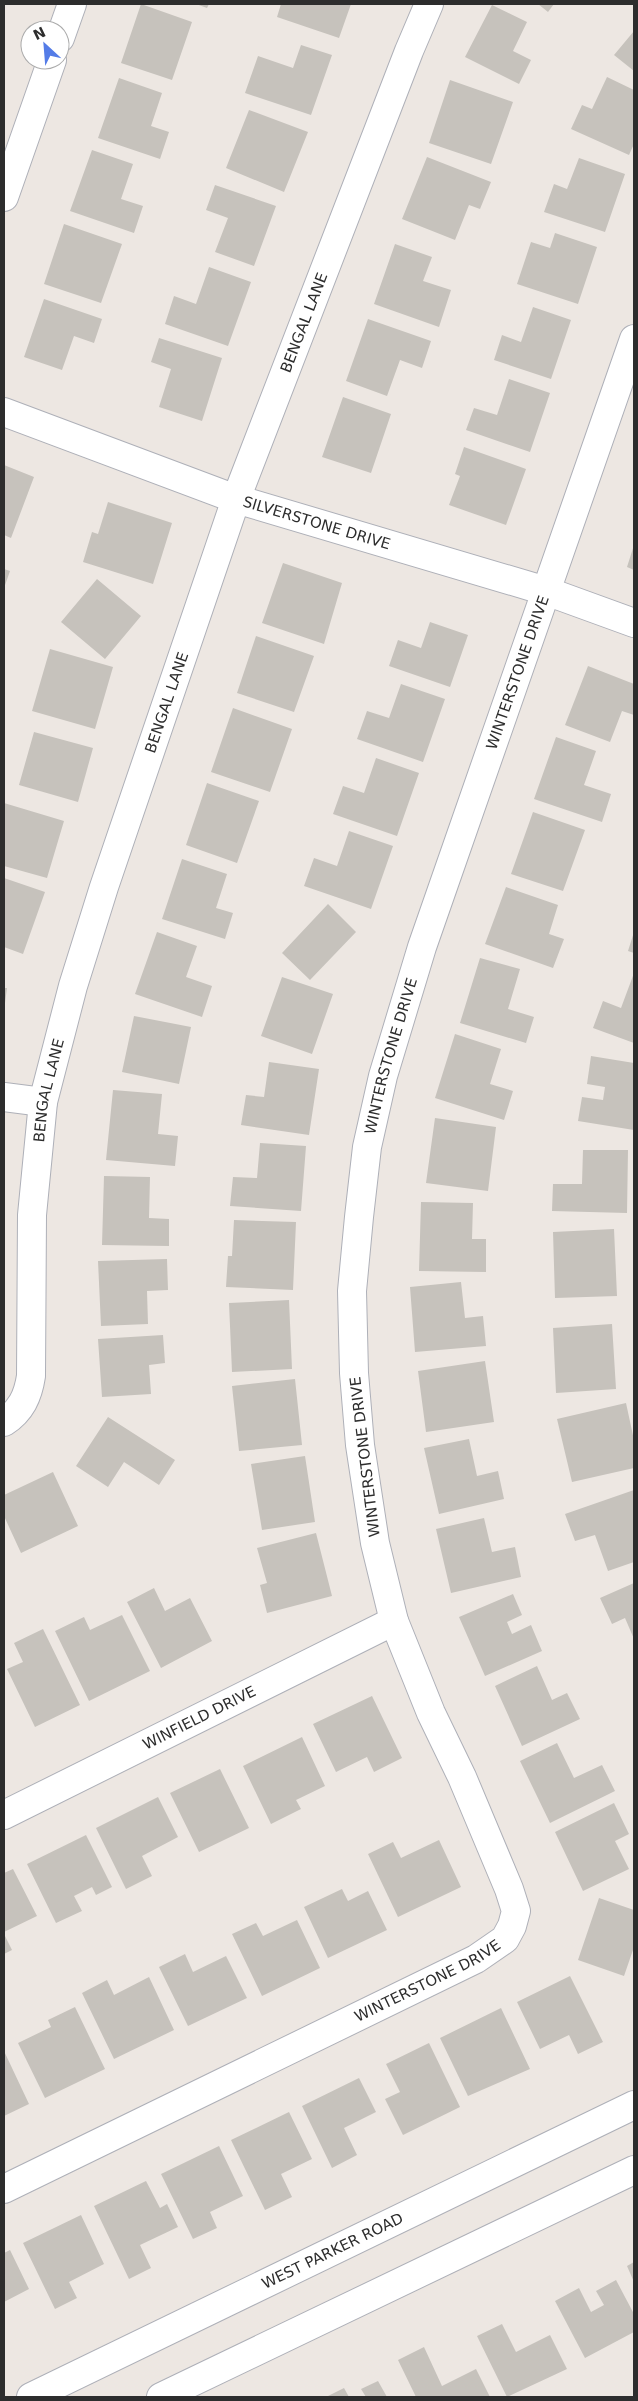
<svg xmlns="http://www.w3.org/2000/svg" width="638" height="2401" viewBox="0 0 638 2401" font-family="'DejaVu Sans',sans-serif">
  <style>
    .building { fill: #c6c2bc }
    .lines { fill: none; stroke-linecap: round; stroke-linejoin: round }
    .minor-casing { stroke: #aeb0b8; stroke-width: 30 }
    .tertiary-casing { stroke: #aeb0b8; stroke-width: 30 }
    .secondary-casing { stroke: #aeb0b8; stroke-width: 30 }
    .minor { stroke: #fff; stroke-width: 28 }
    .tertiary { stroke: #fff; stroke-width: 28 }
    .secondary { stroke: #fff; stroke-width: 28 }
    .labels { text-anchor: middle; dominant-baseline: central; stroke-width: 4; stroke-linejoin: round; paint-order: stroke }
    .street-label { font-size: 15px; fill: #2d2d2d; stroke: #fff }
  </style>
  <rect width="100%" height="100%" fill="#ede7e2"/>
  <!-- building -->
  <path class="building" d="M141 4 192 22 172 80 121 63Z
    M196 4H209L207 8Z
    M281 4H351L339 38 277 17Z
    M538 4H554L548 12Z
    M492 5 527 22 513 51 531 60 519 84 465 57Z
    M634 31V71L614 55Z
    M301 45 332 55 311 115 245 93 258 56 293 68Z
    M607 77 634 90V144L629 155 571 129 582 105 592 109Z
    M119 78 162 93 151 126 169 132 160 159 98 138Z
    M450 80 513 102 491 164 429 143Z
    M249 110 308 132 284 192 226 168Z
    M92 150 133 164 121 199 143 206 134 233 70 211Z
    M427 157 491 182 480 209 469 205 455 240 402 219Z
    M579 158 625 174 605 232 544 212 554 184 567 189Z
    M215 185 276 206 254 266 215 252 228 218 206 210Z
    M64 224 122 244 101 303 44 284Z
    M555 233 597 247 578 304 517 284 531 242 550 248Z
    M395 244 432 257 423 281 451 290 439 327 374 304Z
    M209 267 251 282 228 346 165 324 174 296 196 304Z
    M44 299 102 319 94 343 74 336 62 370 24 357Z
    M533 307 571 320 551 379 494 360 502 335 521 342Z
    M368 319 431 341 422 368 400 360 387 396 346 381Z
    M159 338 222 358 202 421 159 407 171 369 151 362Z
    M509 379 550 393 530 452 466 430 474 408 497 415Z
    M343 397 391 414 371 473 322 457Z
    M464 447 526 469 506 525 449 505 460 476 455 474Z
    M4 465 34 477 11 538 4 535Z
    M108 502 172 523 153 584 83 562 92 532 98 534Z
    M634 545V570L627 567Z
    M283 563 342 583 324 644 262 623Z
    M4 569 10 571 4 588Z
    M97 579 141 616 105 659 61 622Z
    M430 622 468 635 450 687 389 666 398 640 421 648Z
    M256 636 314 656 294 712 237 693Z
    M50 649 113 667 95 729 32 711Z
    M588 666 634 684V715L622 711 610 742 565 725Z
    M401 684 445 699 423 762 357 739 367 711 389 718Z
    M233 708 292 729 270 792 211 772Z
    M34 732 93 748 78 802 19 785Z
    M556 737 596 751 584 785 611 794 602 822 534 799Z
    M376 758 419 773 397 836 333 814 343 786 364 793Z
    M207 783 259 801 237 863 186 845Z
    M4 803 64 821 47 878 4 866Z
    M533 812 585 830 563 891 511 874Z
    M349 831 393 846 371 909 304 886 314 858 337 866Z
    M182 859 227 874 216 908 233 913 225 939 162 919Z
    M4 878 45 892 23 954 4 947Z
    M506 887 558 905 549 934 564 939 553 968 485 944Z
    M328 904 356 932 310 980 282 953Z
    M157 932 197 946 186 977 212 986 202 1017 135 994Z
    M634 932V953L628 951Z
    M480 958 520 969 508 1009 534 1017 526 1043 460 1023Z
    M634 973V1043L593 1028 603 1001 621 1008Z
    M282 977 333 994 312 1054 261 1036Z
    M4 988H7L5 1003H4Z
    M134 1016 191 1027 179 1084 122 1072Z
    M455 1034 501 1049 490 1084 513 1091 504 1120 435 1098Z
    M591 1056 634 1063V1130L578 1121 582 1097 603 1100 605 1087 587 1084Z
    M269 1062 319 1069 309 1135 241 1125 246 1095 264 1097Z
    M113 1090 162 1094 158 1134 178 1136 175 1166 106 1160Z
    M435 1118 496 1127 488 1191 426 1183Z
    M260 1143 306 1146 301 1211 230 1206 233 1177 257 1178Z
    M583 1150H628L627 1213 552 1211 553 1184H582Z
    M104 1176 150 1177 149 1218 169 1219V1246L102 1245Z
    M421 1202 473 1203 472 1239H486V1272L419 1271Z
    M234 1220 296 1222 293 1290 226 1287 228 1256H232Z
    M614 1229 617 1296 555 1298 553 1232Z
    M167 1259 168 1290 147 1291 148 1324 101 1326 98 1261Z
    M461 1282 465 1318 483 1316 486 1346 415 1352 410 1287Z
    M289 1300 292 1369 232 1372 229 1303Z
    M612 1324 616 1389 556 1393 553 1328Z
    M163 1335 165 1363 149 1365 151 1394 102 1397 98 1339Z
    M485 1361 494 1422 426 1432 418 1371Z
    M295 1379 302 1445 239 1451 232 1386Z
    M626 1403 634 1440V1468L572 1482 557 1419Z
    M108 1417 175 1460 159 1485 124 1462 108 1487 76 1466Z
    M469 1439 477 1476 498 1471 504 1499 439 1514 424 1448Z
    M305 1456 315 1522 262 1530 251 1464Z
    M53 1472 78 1526 21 1553 4 1516V1495Z
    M634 1490V1562L608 1571 595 1535 575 1541 565 1514Z
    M484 1518 492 1552 515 1547 521 1577 451 1593 436 1529Z
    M316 1533 332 1596 267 1613 260 1585 267 1583 257 1548Z
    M634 1583V1639L625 1618 612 1624 600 1598Z
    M154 1588 165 1611 190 1598 212 1641 161 1668 127 1602Z
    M513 1594 522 1615 507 1622 512 1634 531 1625 542 1651 485 1676 459 1617Z
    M122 1615 150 1671 89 1701 55 1631 84 1617 90 1630Z
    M43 1629 80 1705 35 1727 7 1669 23 1662 14 1643Z
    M537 1666 552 1700 567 1693 580 1719 522 1746 495 1686Z
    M372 1696 402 1758 374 1772 367 1757 336 1772 313 1724Z
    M302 1737 325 1786 296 1800 301 1809 271 1824 243 1766Z
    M557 1743 574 1778 602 1765 615 1791 550 1823 520 1761Z
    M220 1769 249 1828 199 1852 170 1793Z
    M158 1797 178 1837 142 1856 152 1876 126 1889 96 1828Z
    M614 1803 629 1834 615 1841 629 1869 583 1891 555 1832Z
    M86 1835 112 1887 96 1895 92 1887 74 1896 82 1911 56 1923 27 1864Z
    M439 1840 461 1887 398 1917 368 1854 393 1842 401 1858Z
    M13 1869 37 1916 4 1932V1873Z
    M342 1889 348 1901 368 1891 387 1930 328 1958 304 1907Z
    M599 1898 634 1910V1947L624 1976 578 1960Z
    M297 1920 320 1968 262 1996 232 1934 256 1923 263 1936Z
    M4 1934 12 1950 4 1954Z
    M185 1954 193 1972 226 1956 247 1998 188 2026 159 1967Z
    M570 1976 603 2042 578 2054 569 2035 540 2049 517 2002Z
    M149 1977 174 2030 114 2059 82 1993 107 1980 114 1995Z
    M75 2007 105 2069 45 2098 18 2043 51 2027 48 2020Z
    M501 2008 530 2069 468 2096 440 2038Z
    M429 2043 460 2107 403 2135 385 2099 400 2092 386 2064Z
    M4 2051 29 2104 4 2116Z
    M359 2078 376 2112 344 2128 357 2155 332 2168 302 2106Z
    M289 2112 312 2159 281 2174 292 2197 265 2210 231 2140Z
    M219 2146 243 2196 210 2212 217 2228 193 2239 161 2174Z
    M146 2181 160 2208 167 2204 178 2227 140 2245 151 2268 129 2279 94 2206Z
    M81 2215 104 2264 69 2282 77 2298 55 2309 23 2243Z
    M10 2250 29 2289 4 2302V2253Z
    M634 2262V2282L627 2266Z
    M616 2280 634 2314V2332L585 2358 555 2301 579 2288 591 2312 604 2305 596 2291Z
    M502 2324 516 2352 550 2335 567 2369 507 2397 477 2336Z
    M424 2347 442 2386 476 2369 490 2397H416L398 2360Z
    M378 2381 387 2397H366L361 2389Z
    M344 2388 349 2397H326Z"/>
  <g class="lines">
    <defs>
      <g id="minor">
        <path d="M60 38 72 4"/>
        <path d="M4 197 52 60"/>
        <path d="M4 1097 43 1102"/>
        <path id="s1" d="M4 1422C21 1411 28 1396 31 1376L32 1215 43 1102 73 986 104 887 236 499 409 51 429 4"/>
        <path id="s2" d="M4 1815 394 1621"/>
        <path id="s3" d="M4 2189 476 1959 505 1939 512 1926 516 1911 509 1889 462 1777 431 1713 394 1621 375 1543 360 1445 354 1373 352 1291 359 1217 367 1147 383 1076 422 947 634 339"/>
      </g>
      <g id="tertiary">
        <path id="s4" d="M4 412 236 499 546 591 634 623"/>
      </g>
      <g id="secondary">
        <path id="s5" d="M31 2397 634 2105"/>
        <path d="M161 2397 634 2170"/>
      </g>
    </defs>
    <!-- minor casing -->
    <use href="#minor" class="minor-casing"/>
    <!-- tertiary casing -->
    <use href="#tertiary" class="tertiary-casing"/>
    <!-- secondary casing -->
    <use href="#secondary" class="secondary-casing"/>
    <!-- minor -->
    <use href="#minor" class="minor"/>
    <!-- tertiary -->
    <use href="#tertiary" class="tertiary"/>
    <!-- secondary -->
    <use href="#secondary" class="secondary"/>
  </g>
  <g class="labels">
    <!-- street labels -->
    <g class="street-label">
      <text stroke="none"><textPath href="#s1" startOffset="1152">BENGAL LANE</textPath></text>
      <text stroke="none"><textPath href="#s4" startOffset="332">SILVERSTONE DRIVE</textPath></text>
      <text stroke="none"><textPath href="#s3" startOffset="1882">WINTERSTONE DRIVE</textPath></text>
      <text stroke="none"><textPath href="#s1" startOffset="748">BENGAL LANE</textPath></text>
      <text stroke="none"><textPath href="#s3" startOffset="1478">WINTERSTONE DRIVE</textPath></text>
      <text stroke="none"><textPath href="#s1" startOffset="342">BENGAL LANE</textPath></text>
      <text transform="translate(365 1457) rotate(-97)">WINTERSTONE DRIVE</text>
      <text stroke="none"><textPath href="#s2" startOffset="218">WINFIELD DRIVE</textPath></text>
      <text stroke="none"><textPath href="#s3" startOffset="472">WINTERSTONE DRIVE</textPath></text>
      <text stroke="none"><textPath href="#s5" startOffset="335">WEST PARKER ROAD</textPath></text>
    </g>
  </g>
  <!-- border -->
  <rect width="638" height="2401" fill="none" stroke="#2d2d2d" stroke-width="10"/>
  <!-- north arrow -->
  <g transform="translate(45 45) rotate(334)"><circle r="24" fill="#ffffff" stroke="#ababab"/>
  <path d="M0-4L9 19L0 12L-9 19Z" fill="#547ce7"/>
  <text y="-8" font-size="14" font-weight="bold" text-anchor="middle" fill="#2d2d2d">N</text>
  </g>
</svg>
